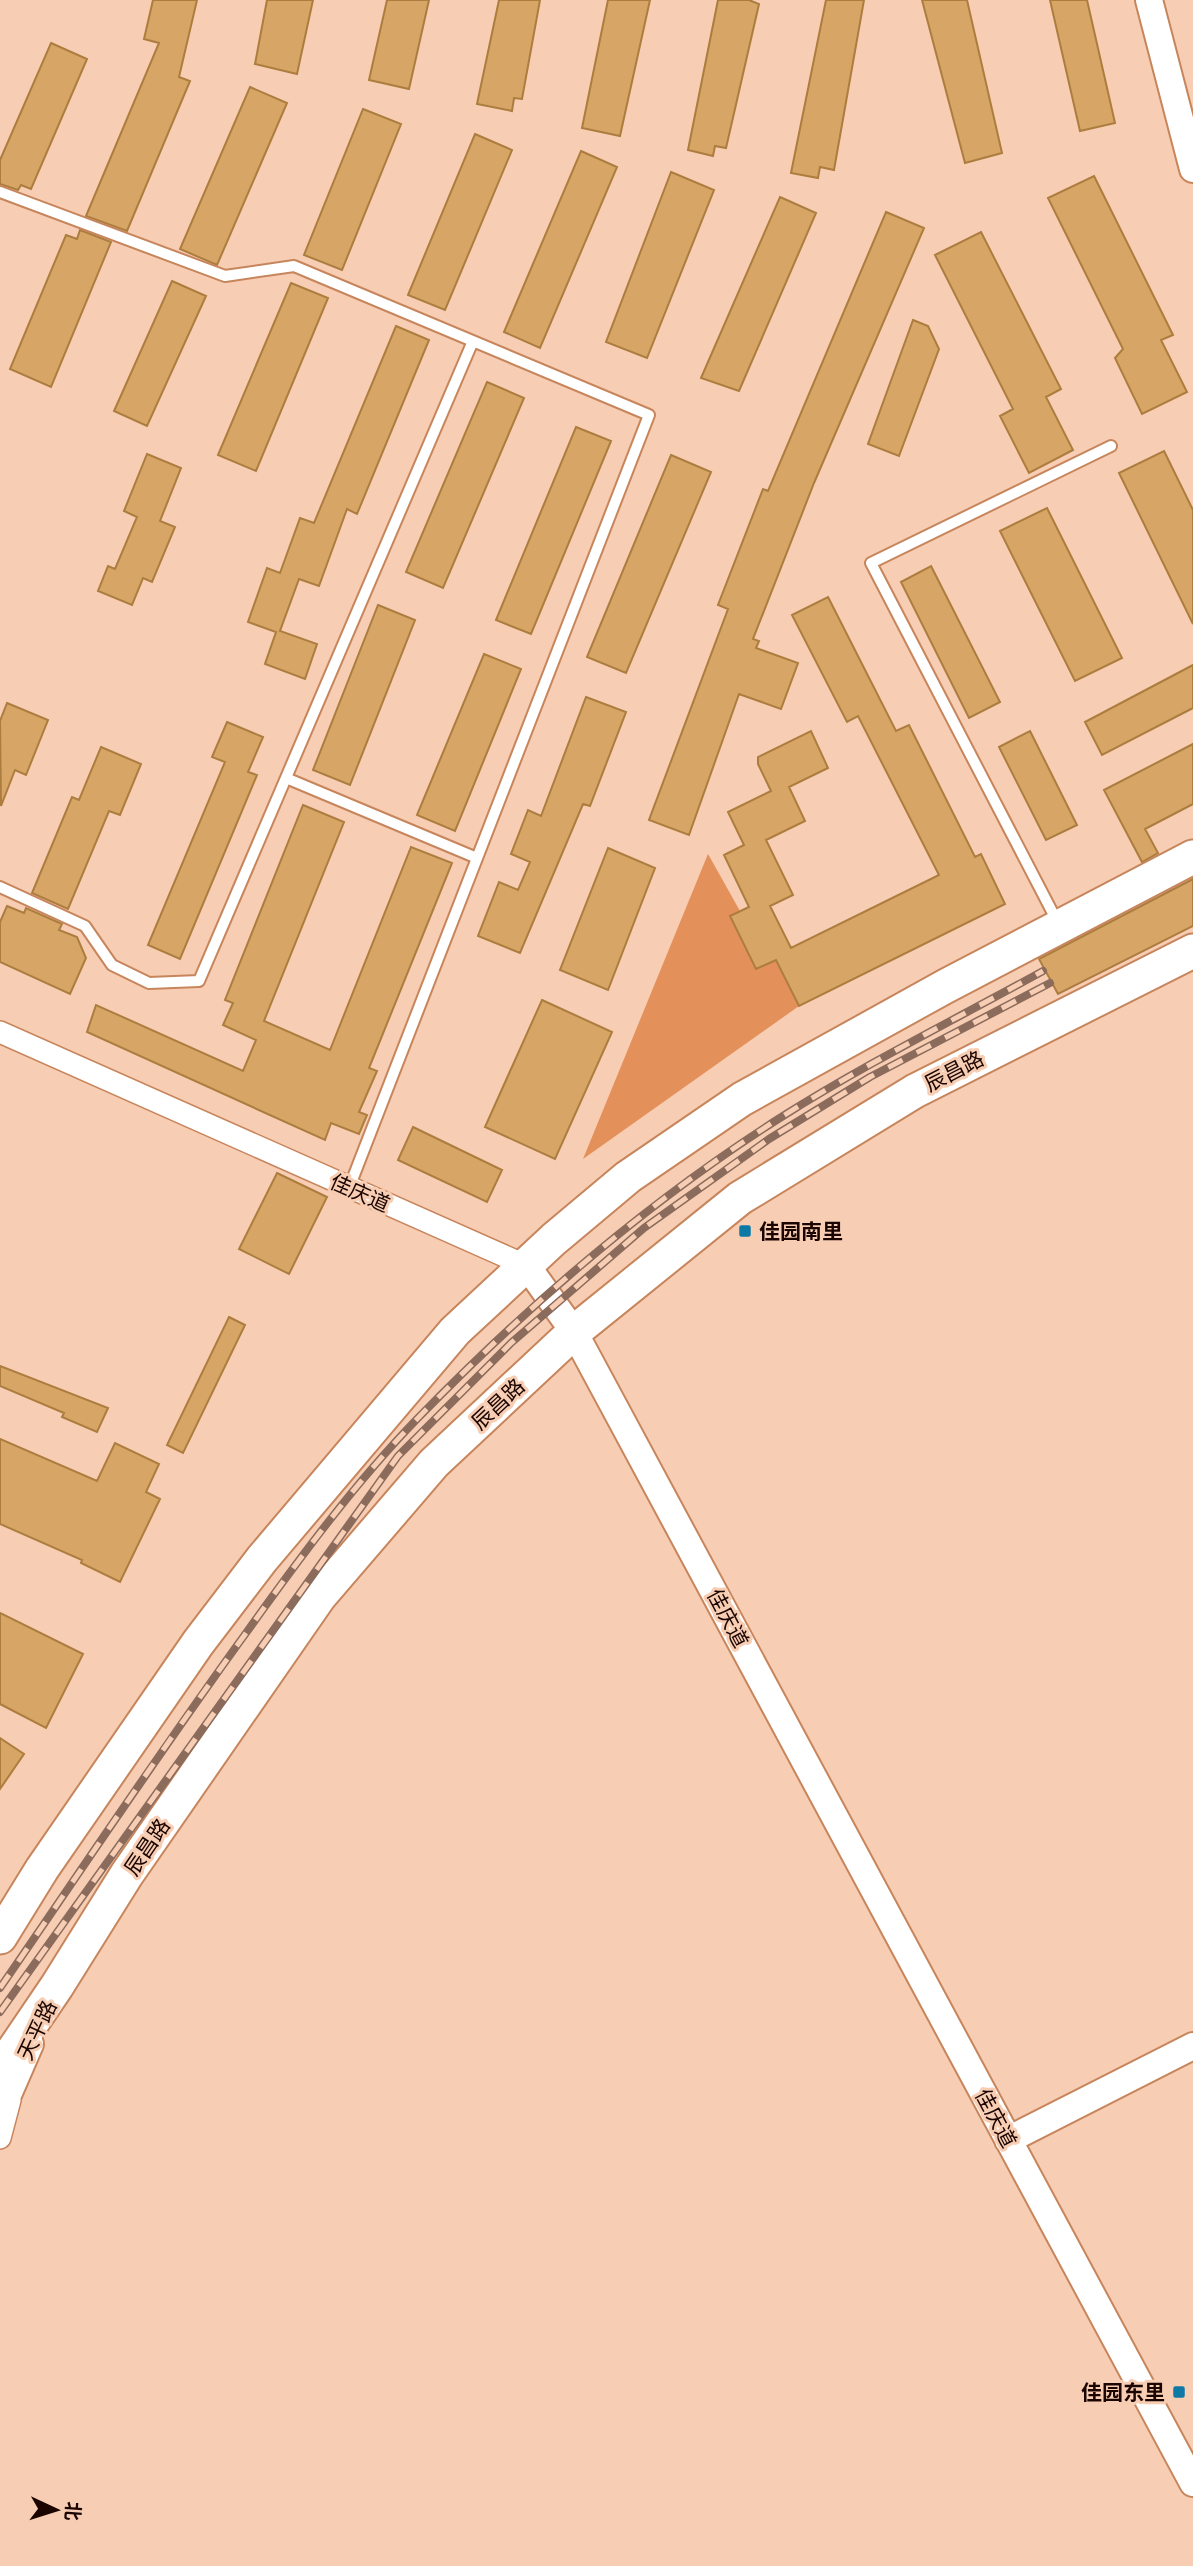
<svg xmlns="http://www.w3.org/2000/svg" width="1193" height="2566" viewBox="0 0 1193 2566" font-family="Arial,'Noto Sans SC',sans-serif">
  <style>
    .green { fill: #e4905a }
    .building { fill: #d7a667; stroke: #ac7d3e; stroke-width: 2 }
    .lines { fill: none; stroke-linecap: round; stroke-linejoin: round }
    .service-casing { stroke: #c7855c; stroke-width: 14 }
    .minor-casing { stroke: #c7855c; stroke-width: 24 }
    .tertiary-casing { stroke: #c7855c; stroke-width: 30 }
    .primary-casing { stroke: #c7855c; stroke-width: 37 }
    .service { stroke: #fff; stroke-width: 10 }
    .minor { stroke: #fff; stroke-width: 21 }
    .tertiary { stroke: #fff; stroke-width: 26 }
    .primary { stroke: #fff; stroke-width: 33 }
    .rail-casing { stroke: #8b6b5c; stroke-width: 8 }
    .rail { stroke: #f7cdb3; stroke-width: 5; stroke-dasharray: 16; stroke-linecap: butt }
    .poi-dot { fill: #0e79a4; stroke: #f7cdb3; stroke-width: 2.5 }
    .labels { text-anchor: middle; dominant-baseline: central; stroke-width: 6; stroke-linejoin: round; paint-order: stroke }
    .street-label { font-size: 21px; fill: #1b0500; stroke: #f7cdb3 }
    .poi-label { font-size: 21px; font-weight: bold; fill: #1b0500; stroke: #f7cdb3; text-anchor: start }
  </style>
  <rect width="100%" height="100%" fill="#f7cdb3"/>
  <!-- green -->
  <path class="green" d="M708 854 740 911 730 916 756 969 776 960 799 1006 583 1159Z"/>
  <!-- building -->
  <path class="building" d="M153 0H197L179 77 190 81 127 231 86 216 159 43 144 39Z
    M267 0H313L297 74 255 64Z
    M387 0H429L409 89 369 80Z
    M499 0H540L522 99 514 98 512 111 477 104Z
    M608 0H650L620 136 582 128Z
    M718 0H749L759 4 726 148 715 146 713 156 688 150Z
    M826 0H864L834 170 820 167 818 178 791 173Z
    M922 0H967L1002 153 965 163Z
    M1050 0H1087L1115 123 1080 131Z
    M51 43 87 59 31 189 21 185 18 190 0 184V160Z
    M250 87 287 103 217 265 180 249Z
    M363 109 401 124 342 270 304 255Z
    M475 134 512 150 445 310 408 295Z
    M581 151 617 167 540 348 504 332Z
    M671 172 714 190 647 358 606 342Z
    M1094 176 1173 335 1161 340 1187 392 1142 414 1115 358 1123 349 1048 198Z
    M780 197 816 213 739 391 701 378Z
    M886 212 924 228 814 483 753 639 759 641 756 648 798 663 781 709 739 694 689 835 649 820 728 609 718 605 763 489 768 491Z
    M80 230 111 242 51 387 10 369 66 235 77 239Z
    M981 232 1061 389 1046 397 1073 450 1029 473 1000 416 1013 409 935 255Z
    M172 281 206 296 147 426 114 411Z
    M291 283 328 298 256 471 218 455Z
    M913 320 928 326 939 349 899 456 868 444Z
    M396 326 429 340 357 514 347 509 319 586 299 579 280 631 317 644 305 679 265 664 276 632 248 622 267 568 280 573 300 518 314 523Z
    M487 382 524 398 443 588 406 572Z
    M576 427 611 441 531 634 496 620Z
    M1164 451 1193 510V624L1119 473Z
    M147 454 181 468 160 521 175 527 152 582 143 578 132 605 98 591 108 566 115 569 137 517 124 511Z
    M671 455 711 472 626 673 587 657Z
    M1047 508 1122 658 1075 681 1000 531Z
    M931 566 1000 702 969 718 901 582Z
    M828 597 896 731 909 725 975 857 981 854 1005 904 799 1006 776 960 756 969 730 916 749 907 724 855 744 845 728 812 771 791 758 764V757L811 731 828 768 789 787 805 821 766 840 793 895 770 906 791 948 939 875 858 716 847 722 792 615Z
    M378 605 415 620 350 785 313 770Z
    M484 654 521 669 455 831 417 815Z
    M1193 665V708L1102 755 1085 722Z
    M586 697 626 712 590 806 583 804 520 953 478 936 499 882 518 890 530 862 511 854 528 810 541 816Z
    M7 703 48 720 26 775 15 770 1 806 0 721Z
    M227 722 263 737 248 772 257 775 180 959 148 945 225 762 212 757Z
    M1030 731 1077 825 1046 840 999 747Z
    M1193 744V804L1145 829 1158 853 1142 862 1104 790Z
    M101 747 141 764 120 815 109 811 68 909 32 893 72 797 79 800Z
    M303 805 344 822 264 1021 330 1050 411 847 452 863 369 1068 377 1071 359 1112 367 1115 359 1134 331 1123 325 1140 87 1032 96 1005 243 1071 256 1040 223 1025 233 1003 225 1000Z
    M608 848 655 868 608 990 560 970Z
    M1193 879V926L1058 994 1039 959Z
    M7 906 24 913 26 908 62 924 59 930 77 937 86 958 70 994 0 962V922Z
    M542 1000 612 1032 555 1159 485 1127Z
    M413 1127 502 1170 487 1202 398 1160Z
    M277 1173 327 1197 289 1274 239 1249Z
    M229 1317 245 1325 183 1453 167 1445Z
    M0 1366 108 1408 97 1432 62 1417 64 1413 0 1386Z
    M0 1439 97 1481 115 1443 159 1464 146 1492 160 1499 120 1582 81 1563 82 1560 0 1524Z
    M0 1613 83 1654 46 1728 0 1704Z
    M0 1738 24 1754 0 1789Z"/>
  <g class="lines">
    <defs>
      <path id="service" d="M0 192 225 276 294 266 649 415 349 1188
        M286 778 477 858
        M0 887 85 926 112 965 149 983 199 981 473 341
        M1058 923 871 563 1111 446"/>
      <path id="minor" d="M0 1032 527 1266
        M0 2138 10 2100"/>
      <path id="tertiary" d="M1149 0 1193 169
        M527 1266 574 1332 1193 2483
        M0 2113 30 2044
        M1008 2140 1193 2046"/>
      <path id="primary" d="M0 1937 42 1869 198 1643 262 1559 455 1331 554 1239 628 1177 742 1099 946 986 1193 857
        M0 2070 57 1986 127 1874 319 1597 434 1463 574 1332 740 1198 915 1091 1193 951"/>
    </defs>
    <!-- service casing -->
    <use href="#service" class="service-casing"/>
    <!-- minor casing -->
    <use href="#minor" class="minor-casing"/>
    <!-- tertiary casing -->
    <use href="#tertiary" class="tertiary-casing"/>
    <!-- primary casing -->
    <use href="#primary" class="primary-casing"/>
    <!-- service -->
    <use href="#service" class="service"/>
    <!-- minor -->
    <use href="#minor" class="minor"/>
    <!-- tertiary -->
    <use href="#tertiary" class="tertiary"/>
    <!-- primary -->
    <use href="#primary" class="primary"/>
    <defs>
      <path id="rail" d="M0 1988C82 1869 161 1750 246 1633 299 1559 354 1484 417 1419 527 1306 650 1200 783 1116 867 1063 956 1019 1043 971
        M0 2012 398 1456 511 1343 644 1228 769 1139 870 1077 1050 983"/>
    </defs>
    <!-- rail casing -->
    <use href="#rail" class="rail-casing"/>
    <!-- rail -->
    <use href="#rail" class="rail"/>
  </g>
  <!-- markers -->
  <g class="poi-dot">
    <rect x="738" y="1224" width="14" height="14" rx="3.5"/>
    <rect x="1172" y="2385" width="14" height="14" rx="3.5"/>
  </g>
  <g class="labels">
    <!-- street labels -->
    <g class="street-label">
      <text transform="translate(954 1071) rotate(-27)">辰昌路</text>
      <text transform="translate(360 1193) rotate(24)">佳庆道</text>
      <text transform="translate(498 1404) rotate(-43)">辰昌路</text>
      <text transform="translate(728 1618) rotate(62)">佳庆道</text>
      <text transform="translate(147 1847) rotate(-56)">辰昌路</text>
      <text transform="translate(37 2030) rotate(-65)">天平路</text>
      <text transform="translate(996 2118) rotate(62)">佳庆道</text>
    </g>
    <!-- poi labels -->
    <g class="poi-label">
      <text x="759" y="1231">佳园南里</text>
      <text x="1165" y="2392" text-anchor="end">佳园东里</text>
    </g>
  </g>
  <!-- north arrow -->
  <g transform="translate(56 2510) rotate(94)" stroke="#f7cdb3" stroke-width="5" paint-order="stroke">
  <path d="M0-5L12 26L0 18L-12 26Z" fill="#1b0500"/>
  <text y="-10" font-size="19" font-weight="bold" text-anchor="middle" fill="#1b0500">北</text>
  </g>
</svg>
